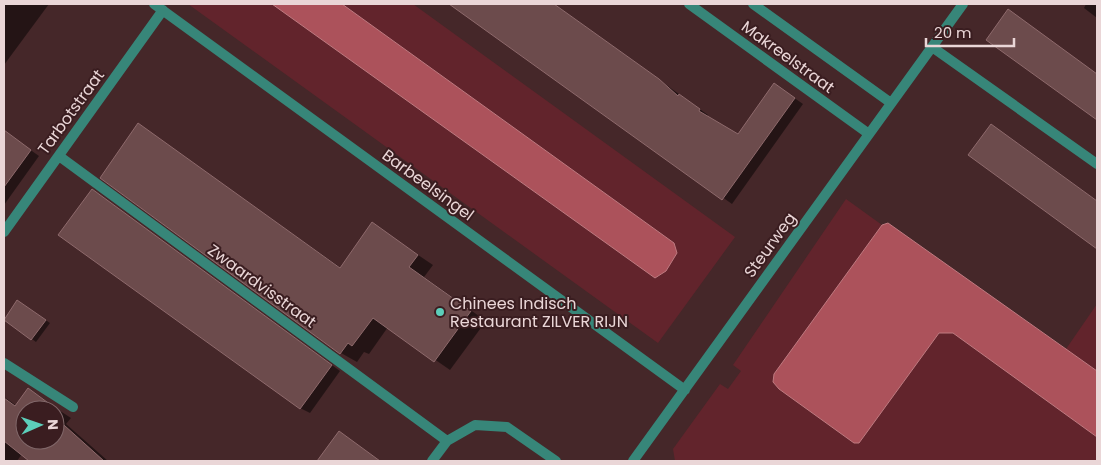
<svg xmlns="http://www.w3.org/2000/svg" width="1101" height="465" viewBox="0 0 1101 465" font-family="Poppins,sans-serif">
  <style>
    .green { fill: #62242c }
    .water { fill: #ac525b; stroke: #bf7a80 }
    .shadow { fill: #0007; fill-rule: evenodd }
    .building { fill: #6c4b4c; stroke: #8e6a6c }
    .lines { fill: none; stroke-linecap: round; stroke-linejoin: round }
    .pedestrian { stroke: #378679; stroke-width: 10 }
    .minor { stroke: #378679; stroke-width: 10 }
    .poi-dot { fill: #5cceba; stroke: #3a1d20; stroke-width: 2 }
    .labels { text-anchor: middle; dominant-baseline: central; stroke-width: 4; stroke-linejoin: round; paint-order: stroke }
    .street-label { font-size: 16px; fill: #ead6d7; stroke: #3a1d20 }
    .poi-label { font-size: 16px; fill: #ead6d7; stroke: #3a1d20; text-anchor: start }
  </style>
  <rect width="100%" height="100%" fill="#452729"/>
  <!-- green -->
  <path class="green" d="M188 4H272L655 278C669 273 670 256 674 243L342 4H413L735 237 658 343Z
    M846 199 882 225 856 261 779 389 854 443H858L939 333H953L1097 437V461H675L673 449 720 384 728 389 741 371 733 365Z
    M1097 304V371L1066 349Z"/>
  <!-- water -->
  <path class="water" d="M272 4H342L674 243 677 253 666 271 655 278Z
    M888 223 1097 371V437L953 333H939L859 443H854L779 389 773 382 774 374 882 225Z"/>
  <!-- shadow -->
  <path class="shadow" d="M4 4H49L4 65Z
    M451 4H554L708 115 707 117 738 135 783 90 803 104 732 204Z
    M1086 4H1097V18L1084 8Z
    M139 125 341 268 372 224 433 265 424 277 486 321 450 370 388 327 369 354 364 352 357 362 341 353Z
    M4 131 39 156 4 205Z
    M1000 131 1097 201V246L1092 243Z
    M92 190 340 371 310 413 300 408Z
    M22 304 50 323 36 342 5 319Z
    M28 390 71 418 66 424 108 461H31L22 454 17 461H4V397L17 406ZM25 410H55V440H25Z
    M339 433 348 438 380 461H319Z"/>
  <!-- building -->
  <path class="building" d="M449 4H554L659 79 678 96 679 94 700 109 699 111 738 134 774 83 795 98 722 200Z
    M1008 9 1097 74V120L986 40Z
    M138 123 340 268 372 222 418 255 409 267 471 311 434 362 373 318 352 346 348 343 340 354 100 178Z
    M991 124 1097 201V249L968 155Z
    M4 130 31 150 4 187Z
    M92 189 332 365 300 409 58 235Z
    M17 300 46 320 31 340 4 320Z
    M28 388 55 408 53 410H25V440H55V417L104 461H29L4 441V398L15 406Z
    M339 431 380 461H317Z"/>
  <g class="lines">
    <!-- pedestrian -->
    <path class="pedestrian" d="M4 363 73 407"/>
    <!-- minor -->
    <path class="minor" d="M154 4 685 390
      M689 4 869 134
      M753 4 891 103
      M932 47 1097 164
      M59 156 447 441
      M4 232 163 10
      M432 461 447 441 475 425 507 427 556 461
      M633 461 963 4"/>
  </g>
  <!-- markers -->
  <circle class="poi-dot" cx="440" cy="312" r="5"/>
  <g class="labels">
    <!-- street labels -->
    <g class="street-label">
      <text transform="translate(788 57) rotate(36)">Makreelstraat</text>
      <text transform="translate(71 112) rotate(-54)">Tarbotstraat</text>
      <text transform="translate(428 185) rotate(36)">Barbeelsingel</text>
      <text transform="translate(770 245) rotate(-54)">Steurweg</text>
      <text transform="translate(262 286) rotate(36)">Zwaardvisstraat</text>
    </g>
    <!-- poi labels -->
    <g class="poi-label">
      <text x="450" y="303">Chinees Indisch<tspan x="450" dy="18">Restaurant ZILVER RIJN</tspan></text>
    </g>
  </g>
  <!-- border -->
  <rect width="1101" height="465" fill="none" stroke="#ead6d7" stroke-width="10"/>
  <!-- north arrow -->
  <g transform="translate(40 425) rotate(88)"><circle r="24" fill="#3a1d20" stroke="#806769"/>
  <path d="M0-4L9 19L0 12L-9 19Z" fill="#5cceba"/>
  <text y="-8" font-size="14" font-weight="bold" text-anchor="middle" fill="#ead6d7">N</text>
  </g>
  <!-- scale -->
  <path d="M926 38v8h88v-8" fill="none" stroke="#ead6d7" stroke-width="2.5"/>
  <text x="934" y="38" font-size="15" fill="#ead6d7" stroke="#3a1d20" stroke-width="4" paint-order="stroke">20 m</text>
</svg>
